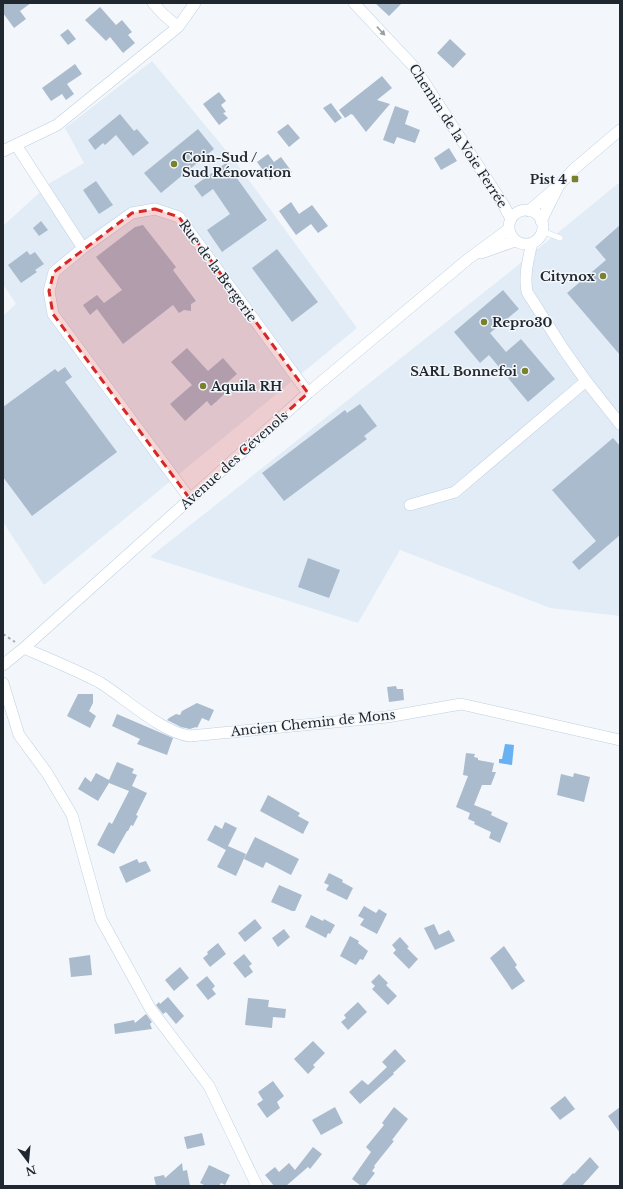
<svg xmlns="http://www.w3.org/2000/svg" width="623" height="1189" viewBox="0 0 623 1189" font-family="'Libre Baskerville',serif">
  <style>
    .built { fill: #e2ecf6 }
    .water { fill: #68b1f2 }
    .building { fill: #a9bbcd }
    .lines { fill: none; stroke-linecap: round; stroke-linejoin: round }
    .lane-casing { stroke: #bdcfe1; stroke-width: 6 }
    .street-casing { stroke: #bdcfe1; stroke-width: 12 }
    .path { stroke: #a8adb2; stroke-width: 2; stroke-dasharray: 3 3; stroke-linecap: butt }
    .lane { stroke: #fff; stroke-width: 5.5 }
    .street { stroke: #fff; stroke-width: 11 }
    .oneway { fill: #9b9ea1 }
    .marked { fill: #d62828; fill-opacity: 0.2; stroke: #d62828; stroke-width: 3; stroke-dasharray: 8 5; stroke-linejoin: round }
    .poi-dot { fill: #79812c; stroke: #f3f7fb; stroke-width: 1.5 }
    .labels { text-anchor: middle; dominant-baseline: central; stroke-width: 3; stroke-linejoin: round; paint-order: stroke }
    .street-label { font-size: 13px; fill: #20272e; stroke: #f3f7fb }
    .poi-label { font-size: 13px; font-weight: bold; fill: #20272e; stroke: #f3f7fb; text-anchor: start }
  </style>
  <rect width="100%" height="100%" fill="#f3f7fb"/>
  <!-- built -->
  <path class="built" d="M152 61 234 160 357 328 44 585 3 522V316L16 304 3 284V226L50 183 84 163 65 128Z
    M620 182V616L550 608 400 550 358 623 150 557 507 274Z"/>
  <!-- water -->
  <path class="water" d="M505 744 514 745 512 765 499 763V759H502Z"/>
  <!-- building -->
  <path class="building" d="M3 3H31L20 11 26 19 14 28 3 13Z
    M375 3H402L389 16Z
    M100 7 116 25 122 20 132 32 128 35 135 43 123 53 110 37 106 41 85 20Z
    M68 29 76 39 68 45 60 35Z
    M450 39 466 54 453 68 437 53Z
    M75 64 82 74 67 84 74 94 66 100 62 94 51 101 42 88Z
    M382 76 392 88 377 100 390 104 366 132 353 115 351 114 345 118 339 110Z
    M219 92 226 101 221 105 226 112 223 113 228 118 219 125 203 104Z
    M331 103 342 118 335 123 323 108Z
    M395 106 409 111 405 124 420 130 415 143 397 137 394 144 383 140Z
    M120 114 134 131 137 129 149 143 133 156 116 135 105 145 103 143 95 150 88 140Z
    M288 124 300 138 289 147 277 132Z
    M198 129 214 149 161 193 144 173Z
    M449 148 457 161 441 170 434 158Z
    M268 154 274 162 281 157 292 172 282 179 279 174 270 180 257 162Z
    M226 163 267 220 222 252 207 230 230 214 213 189 202 197 194 186Z
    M96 181 113 205 99 214 83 190Z
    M291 202 299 214 312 205 328 226 318 233 311 224 296 235 279 211Z
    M41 221 48 230 39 236 33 228Z
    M143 225 176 267 173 270 196 301 191 304V311L184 310 179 313 173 305 123 344 97 309 90 315 83 305 97 295 104 303 122 290 96 257 135 227Z
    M620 225V355L567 293 606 260 595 247Z
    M277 249 318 302 292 322 252 268Z
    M27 251 30 255 35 252 44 264 35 270 37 272 21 283 8 265Z
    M503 290 519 309 490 333 506 352 521 339 555 379 528 402 489 355 480 363 454 332Z
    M187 348 208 371 223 358 237 374 221 388 225 393 217 401 211 406 207 401 185 421 170 404 192 385 171 362Z
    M65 367 72 377 65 382 117 452 32 516 3 477V407L55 369 58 372Z
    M360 404 377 426 364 436 367 439 284 501 262 473 345 410 347 413Z
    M613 438 620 446V535L579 570 572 562 596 541 552 490Z
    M308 558 340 570 329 598 298 587Z
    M396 686 397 689H403L404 700 389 702 387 687Z
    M78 694H93V703L89 711 96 716 90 728 67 716Z
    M197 703 214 710 209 721 202 718 197 728 196 727 190 729 181 727 167 720 169 718 176 714 180 715 182 711Z
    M117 714 173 738 167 755 137 744 140 739 112 726Z
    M466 753 475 754 474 757 478 758V760L494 763 492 772H496L491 785H482L474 805 492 812 491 815 508 823 500 843 489 838 491 832 474 824 475 822 468 819 470 813 456 807 468 776 463 775Z
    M117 762 134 769 132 773 137 775 132 786 147 793 136 815 138 816 133 826 131 825 128 831H127L114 854 97 845 109 822 112 824 129 791 109 783 98 801 78 789 85 777 91 782 96 773 109 780Z
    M574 773 590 777 584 802 557 795 561 774 573 777Z
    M268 795 300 813 298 816 309 822 303 834 260 811Z
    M225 822 237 828 226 850 207 840 215 825 222 829Z
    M255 837 299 859 291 875 266 862 263 868 244 859Z
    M228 846 246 854 236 876 217 867Z
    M137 859 139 863 146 861 151 871 126 883 119 867Z
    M329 873 343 880 342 882 353 888 347 900 326 890 329 885 324 883Z
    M279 885 302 895 295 911H292L271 902Z
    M364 906 376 913 379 909 387 914 377 934 360 925 364 919 358 916Z
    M311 915 323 921 324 919 335 925 330 934 328 933 326 938 305 927Z
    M255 919 262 928 245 942 238 933Z
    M434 924 439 935 449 930 455 941 435 950 424 928Z
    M284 929 290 937 278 947 272 938Z
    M350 936 359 941 358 943 368 951 363 960 360 959 356 965 340 956Z
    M400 937 409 947 407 948 418 959 409 969 393 953 396 950 392 945Z
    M218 943 226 954 210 967 203 958 208 954 207 952Z
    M504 946 517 965 515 967 525 981 512 990 490 958Z
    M244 954 252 964 249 966 253 972 245 978 233 963Z
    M90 955 92 975 71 977 69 958Z
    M180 967 189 978 174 991 165 980Z
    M379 974 388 983 386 985 397 996 388 1005 372 989 375 986 371 982Z
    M207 976 215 986 212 989 216 994 208 1000 196 985Z
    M168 997 184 1016 176 1024 166 1012 163 1014 156 1005 159 1002 160 1004Z
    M248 998 269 1000 268 1007 286 1009 285 1018 273 1017 272 1028 245 1025Z
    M358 1002 367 1012 348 1030 341 1022 346 1018 344 1015Z
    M146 1014 152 1022 150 1024 152 1029 115 1034 114 1024 134 1020 135 1023Z
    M313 1041 325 1053 313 1065 315 1067 308 1074 294 1059Z
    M395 1049 406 1061 393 1073 394 1074 360 1104 349 1092 362 1080 368 1085 387 1067 382 1062Z
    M273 1081 284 1096 277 1102 280 1108 267 1118 257 1104 263 1100 258 1092Z
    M565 1096 575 1109 560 1120 550 1108Z
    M335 1107 343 1123 321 1135 312 1120Z
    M394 1107 408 1119 392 1140 394 1141 374 1166 375 1167 372 1171 375 1173 365 1186H361L352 1179 371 1152 366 1147 384 1125 382 1123Z
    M620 1107V1133L608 1116Z
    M202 1133 205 1145 187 1149 184 1137Z
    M313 1147 322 1154 310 1169 308 1167 286 1186H274L265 1175 275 1167 279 1172 289 1163 295 1170Z
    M590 1157 599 1167 582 1186H561L573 1173 574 1174Z
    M182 1163 183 1171 187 1170 190 1186H156L154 1177 164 1175 165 1178Z
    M209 1165 230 1175 225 1185 221 1183 219 1186H206L200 1183Z"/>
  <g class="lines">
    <defs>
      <path id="lane" d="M542 231 560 238"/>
      <path id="street" d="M153 3 163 14 178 27
        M354 3 415 68 503 204 511 219
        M16 145 83 248
        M3 151 57 125 178 27 195 3
        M509 227a17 17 0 1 1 34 0a17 17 0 1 1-34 0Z
        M529 211 560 184 574 169 620 130
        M541 221 558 187
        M532 243C528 260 524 275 527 292L564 350 586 381 620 424
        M481 253 515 241
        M190 499 53 314 49 291 54 272 83 248 132 213 155 209 179 217 308 393
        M410 505 455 492 586 381
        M24 648C49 659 74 669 99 682 124 697 162 733 190 736L387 717 461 704 620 740
        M3 665 24 648 308 393 468 259 509 229
        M3 683 19 735 47 773 72 815 101 919 150 1008 209 1086 257 1186"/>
    </defs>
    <!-- lane casing -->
    <use href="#lane" class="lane-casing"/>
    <!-- street casing -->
    <use href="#street" class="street-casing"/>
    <!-- path -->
    <path class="path" d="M3 634 15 642"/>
    <!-- lane -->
    <use href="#lane" class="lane"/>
    <!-- street -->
    <use href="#street" class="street"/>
  </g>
  <!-- one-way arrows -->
  <defs><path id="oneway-solid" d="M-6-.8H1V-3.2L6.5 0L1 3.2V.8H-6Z"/></defs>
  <use class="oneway" href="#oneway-solid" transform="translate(381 31) rotate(47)"/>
  <!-- marked area -->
  <path class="marked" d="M155 209 179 217 308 393 190 499 53 314 49 291 54 272 132 213Z"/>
  <!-- markers -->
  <g class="poi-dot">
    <circle cx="174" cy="164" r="4"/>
    <rect x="571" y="175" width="8" height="8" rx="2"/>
    <circle cx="603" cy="276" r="4"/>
    <circle cx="484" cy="322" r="4"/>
    <circle cx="525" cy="371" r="4"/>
    <circle cx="203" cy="386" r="4"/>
  </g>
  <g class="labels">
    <!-- street labels -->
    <g class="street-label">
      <text transform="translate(458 136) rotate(57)">Chemin de la Voie Ferrée</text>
      <text transform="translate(218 271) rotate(54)">Rue de la Bergerie</text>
      <text transform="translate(234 460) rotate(-42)">Avenue des Cévenols</text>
      <text transform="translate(313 723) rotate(-6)">Ancien Chemin de Mons</text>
    </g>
    <!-- poi labels -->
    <g class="poi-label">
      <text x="182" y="157">Coin-Sud /<tspan x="182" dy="15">Sud Rénovation</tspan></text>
      <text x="567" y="179" text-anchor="end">Pist 4</text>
      <text x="595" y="276" text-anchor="end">Citynox</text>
      <text x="492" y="322">Repro30</text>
      <text x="517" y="371" text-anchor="end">SARL Bonnefoi</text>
      <text x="211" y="386">Aquila RH</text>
    </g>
  </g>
  <!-- border -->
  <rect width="623" height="1189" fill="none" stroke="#20272e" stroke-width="8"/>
  <!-- north arrow -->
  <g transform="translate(28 1161) rotate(164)" stroke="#f3f7fb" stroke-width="3" paint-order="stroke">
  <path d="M0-3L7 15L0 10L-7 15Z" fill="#20272e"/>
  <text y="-6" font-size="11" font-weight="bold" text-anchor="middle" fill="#20272e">N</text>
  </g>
</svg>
